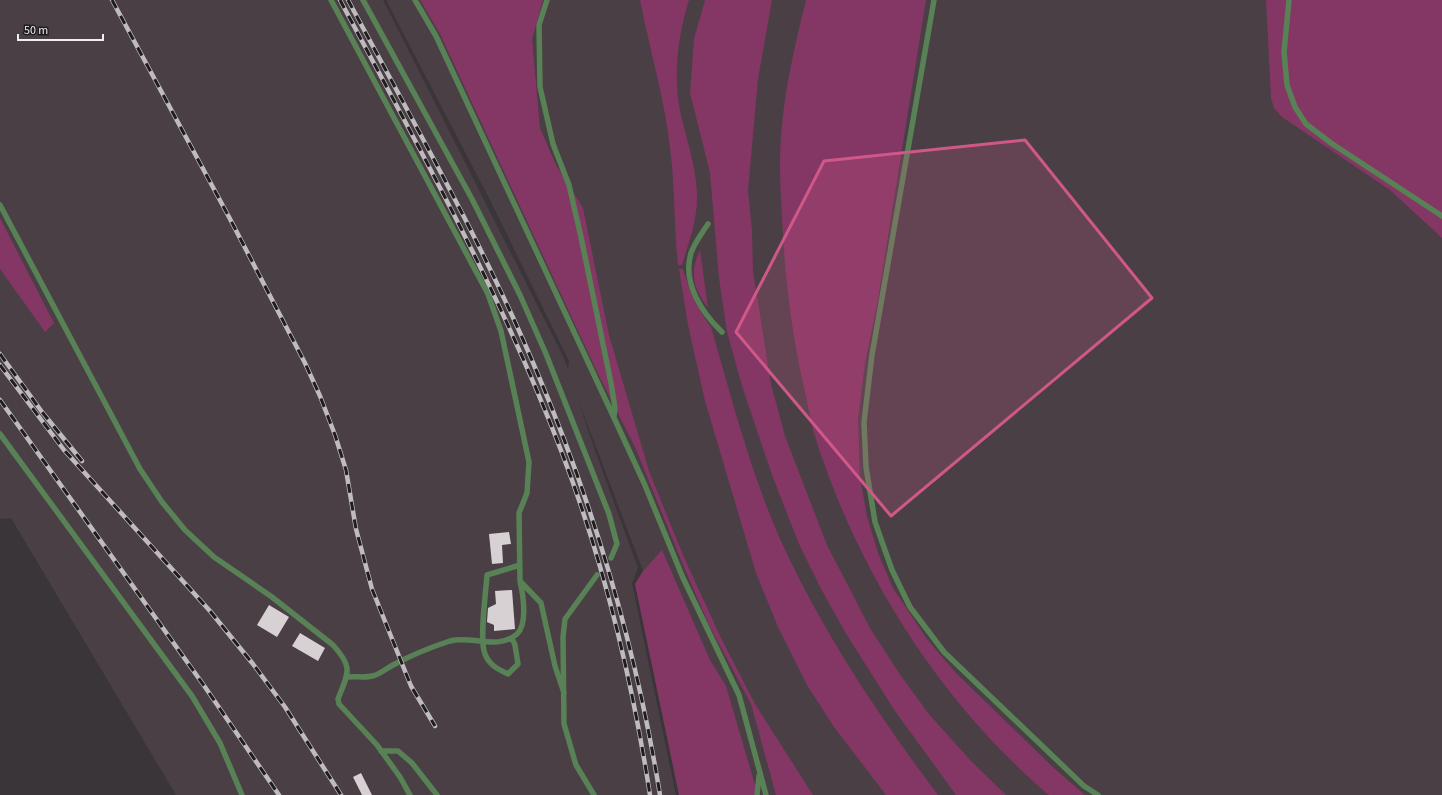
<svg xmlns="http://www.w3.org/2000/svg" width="1442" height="795" viewBox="0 0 1442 795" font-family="'Source Sans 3',sans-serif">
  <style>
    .built { fill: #493f45 }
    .green { fill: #843664 }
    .building { fill: #d7d1d4 }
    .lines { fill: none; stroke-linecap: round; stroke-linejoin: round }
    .lane { stroke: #588155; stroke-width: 5.5 }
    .rail-casing { stroke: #bfbbbe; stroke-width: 4.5 }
    .rail { stroke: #201d1f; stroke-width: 3; stroke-dasharray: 9; stroke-linecap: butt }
    .marked { fill: #d05888; fill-opacity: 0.2; stroke: #d05888; stroke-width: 3; stroke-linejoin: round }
  </style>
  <rect width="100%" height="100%" fill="#3a3538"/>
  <!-- built -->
  <path class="built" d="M0 0H383L564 358 568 369 569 361 491 202 386 0H1442V795H679L635 584 643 571 579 402 593 445 638 568 632 583 676 795H176L11 518 0 519Z"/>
  <!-- green -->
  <path class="green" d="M420 0H543L532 39 540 128 556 165 583 208 609 335 649 471 683 555 721 638 755 704 813 795H776L751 704 709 625 686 572 635 447 598 374 440 34Z
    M640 0H689C678 36 673 73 680 111 686 138 696 165 697 194 698 218 689 242 682 265H678C674 229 675 192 671 156 666 103 650 52 640 0Z
    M705 0H772L758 79 748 191 752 230 753 271 771 384 785 436 827 545 870 628 899 673 928 713 971 761 1006 795H956L895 711 845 632 820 587 799 544 772 475 742 386 727 332 719 278 710 173 690 93 694 39Z
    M806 0H926L877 305 865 363 858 419 860 478 867 516 878 553 893 588 927 639 955 672 1056 770 1085 795H1049C939 702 855 568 813 430 810 418 808 404 805 392 793 340 786 288 783 235 781 201 778 158 782 125 786 82 796 41 806 0Z
    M1266 0H1442V238L1390 190 1282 117 1274 108 1271 98Z
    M0 218 54 323 45 332 0 269Z
    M700 250 708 308C693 288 689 273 700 250Z
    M679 269H683C689 291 697 308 711 327 733 403 753 482 787 554 828 640 881 719 938 795H886L834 727 807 685 778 627 756 573 705 401 688 325Z
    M662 550 710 660 726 686 758 795H679L635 584 643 571Z"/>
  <!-- building -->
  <path class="building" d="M509 532 511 544 502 545 503 563 492 564 489 534Z
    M512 590 515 629 494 631V625L487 622 488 608 496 604 495 591Z
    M269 605 289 617 277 637 257 625Z
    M300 633 325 648 318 661 292 646Z
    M361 773 372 795H362L353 777Z"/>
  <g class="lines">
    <!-- lane -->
    <path class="lane" d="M331 0 488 294 501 331 529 462 527 493 519 513 520 581 541 603 555 666 564 693
      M363 0 472 199 520 295 546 354 609 514 617 544 611 558
      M415 0 436 36 609 407 644 483 683 578 739 695 766 795
      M547 0 539 25 540 87 553 144 569 185 581 237 611 383 615 408 614 416
      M934 0 872 355 864 422 866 467 875 522 892 570 910 607 944 652 1084 786 1098 795
      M1289 0 1284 52 1287 85 1295 107 1306 124 1331 143 1442 216
      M0 205 140 469 162 502 185 530 214 557 272 597 333 645C354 668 348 673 338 699L339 704 377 745 400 777 410 795
      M708 224C702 233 695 242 691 253 682 283 702 313 722 332
      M0 434 192 696 220 743 242 795
      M512 638 515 645 518 664 508 674C498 669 489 665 485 654 479 640 486 592 487 575L520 565
      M348 677C355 676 365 678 372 676 379 675 387 668 393 665 410 656 431 647 450 641 472 635 497 651 517 634 528 624 523 594 520 581
      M381 751H398L412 763 437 795
      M594 795 576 765 564 724 563 637 565 619 597 575
      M757 795 759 776"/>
    <defs>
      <path id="rail" d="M112 0 229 217 305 363 320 396 335 435 346 470 356 529 372 589 411 686 435 726
        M340 0C419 148 502 295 562 453 604 563 632 679 650 795
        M348 0C412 120 481 240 534 365 593 503 636 647 660 795
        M0 354 42 412 82 461
        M0 365 64 450 210 611 253 664 285 707 341 795
        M0 400 205 687 279 795"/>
    </defs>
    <!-- rail casing -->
    <use href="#rail" class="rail-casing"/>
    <!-- rail -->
    <use href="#rail" class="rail"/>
  </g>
  <!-- marked area -->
  <path class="marked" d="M1025 140 1152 298 891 516 736 332 824 161Z"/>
  <!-- scale -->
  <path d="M18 34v6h85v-6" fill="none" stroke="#f2eff1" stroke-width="2"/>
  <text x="24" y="34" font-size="12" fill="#f2eff1" stroke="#201d1f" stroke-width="3" paint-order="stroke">50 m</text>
</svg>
